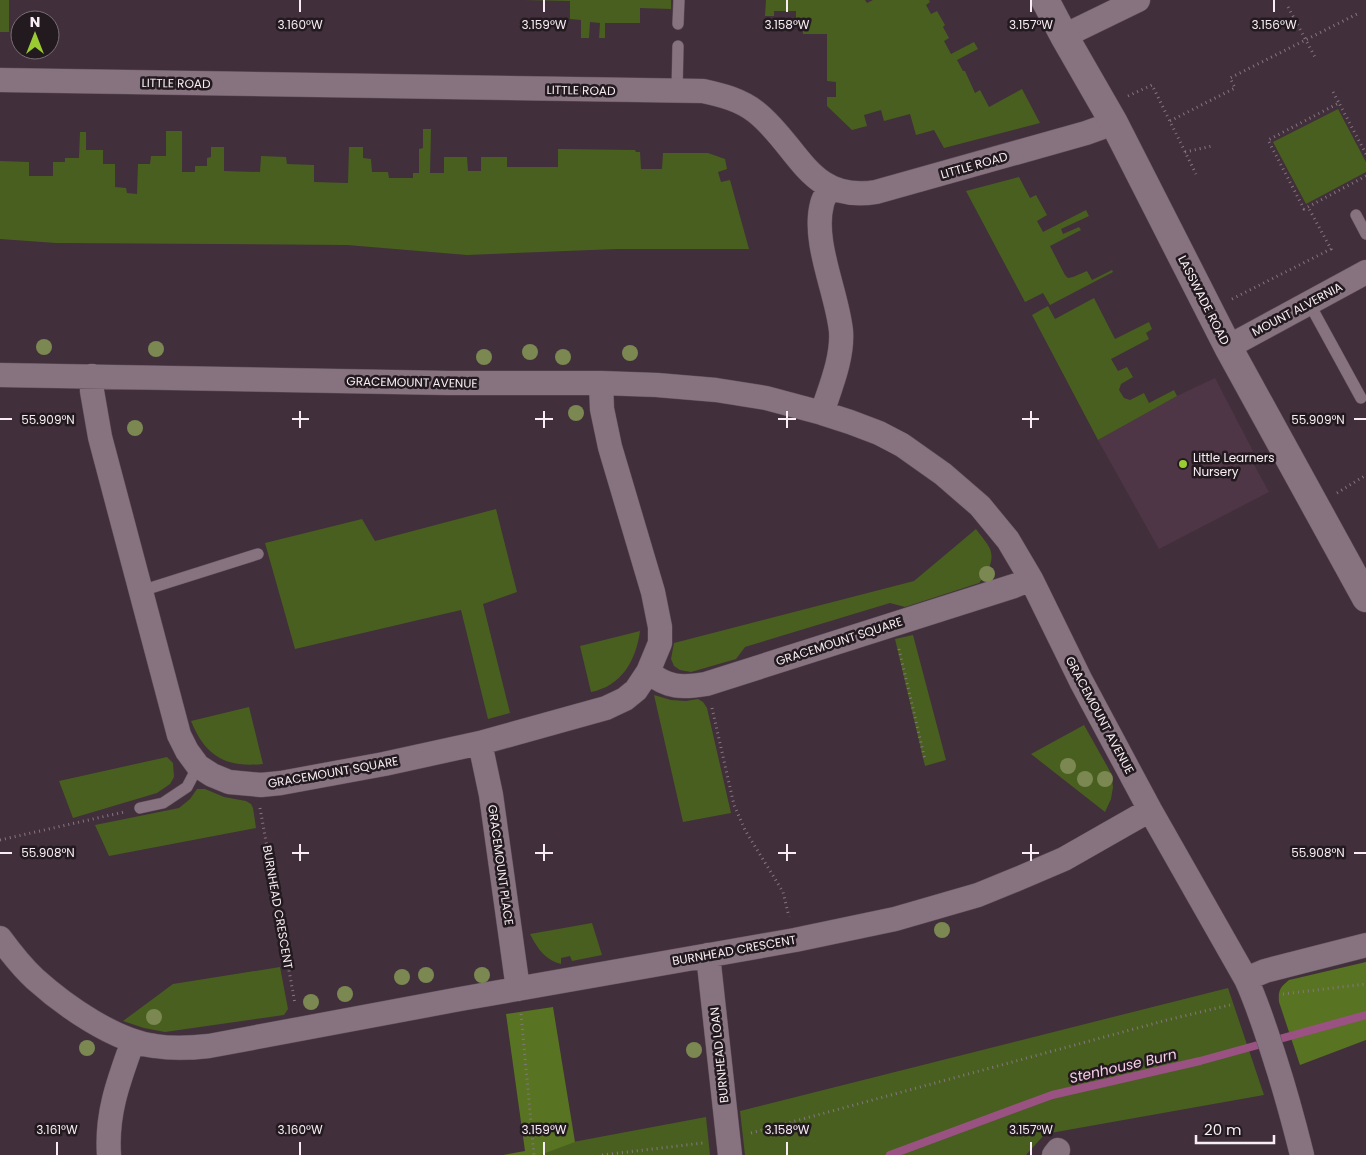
<svg xmlns="http://www.w3.org/2000/svg" width="1366" height="1155" viewBox="0 0 1366 1155" font-family="Poppins,sans-serif">
  <style>
    .built { fill: #4f3646 }
    .green { fill: #495f1f }
    .forest { fill: #587321 }
    .lines { fill: none; stroke-linecap: round; stroke-linejoin: round }
    .stream { stroke: #995282; stroke-width: 8 }
    .service-casing { stroke: #5e4f59; stroke-width: 12 }
    .minor-casing { stroke: #5e4f59; stroke-width: 25 }
    .tertiary-casing { stroke: #5e4f59; stroke-width: 29 }
    .path { stroke: #867681; stroke-width: 3; stroke-dasharray: 1 4; stroke-linecap: butt }
    .service { stroke: #87727f; stroke-width: 11 }
    .minor { stroke: #87727f; stroke-width: 24 }
    .tertiary { stroke: #87727f; stroke-width: 28 }
    .tree { fill: #7b8852 }
    .ticks { fill: none; stroke: #f9edf5; stroke-width: 2 }
    .poi-dot { fill: #9bcb33; stroke: #221a1f; stroke-width: 2 }
    .labels { text-anchor: middle; dominant-baseline: central; stroke-width: 5; stroke-linejoin: round; paint-order: stroke }
    .street-label { font-size: 12px; fill: #f9edf5; stroke: #221a1f }
    .poi-label { font-size: 12px; fill: #f9edf5; stroke: #221a1f; text-anchor: start }
    .water-label { font-size: 14px; font-style: italic; fill: #f9cfe9; stroke: #221a1f }
    .ticks-label { font-size: 12px; text-anchor: middle; fill: #f9edf5; stroke: #221a1f; stroke-width: 5; stroke-linejoin: round; paint-order: stroke }
  </style>
  <rect width="100%" height="100%" fill="#412f3b"/>
  <!-- built -->
  <path class="built" d="M1215 378 1253 451 1248 454 1269 492 1159 549 1098 440 1177 396Z"/>
  <!-- green -->
  <path class="green" d="M0 0H9V32H0Z
    M522 0H671V9L640 8V23H605V38H599L600 23 590 22 589 38H581V20L570 19V1Z
    M766 0H865L867 3 873 0H929L930 2 926 5 931 14 937 11 945 25 943 27 949 38 944 41 951 54 974 42 978 49 957 60 963 71H965L975 93 980 90 989 107 1022 89 1040 123 944 148 934 130 916 135 910 114 884 121 881 110 864 115 867 126 852 130 827 106V97H836V82L827 81V34H803L802 26H796V11H774V16H765Z
    M1338 109 1366 162V172L1306 204 1273 142Z
    M423 129H431L430 173H444V157H467L468 171H481V157H507V167H558V149L635 150 636 152H640L641 169H662L663 153H708L725 159 727 169 718 172 721 182 730 180 749 249H617L467 255 347 245 56 243 0 239V161L29 162V176H53V162H65V158H79L80 132H86V150H103V164H115V187L126 188 127 193 137 194 138 164H150L151 156H166V131H182V172H195V166H207V158L211 157V147H224V171L260 172 261 156 286 157 287 164 314 165V182L348 183 349 147H363V158L371 159 372 172H388L389 178H413V173H419V149L423 148Z
    M1019 177 1030 198 1036 195 1047 215 1037 221 1043 232 1086 210 1089 216 1061 229 1063 234 1079 227 1081 230 1050 246 1065 275 1068 278 1073 277 1087 271 1092 280 1112 270 1113 272 1050 305 1043 293 1025 302 966 191Z
    M1094 298 1115 339 1149 322 1152 329 1146 333 1149 339 1111 359 1118 371 1127 367 1133 377 1121 384 1119 390 1124 398 1130 400 1144 393 1149 403 1174 390 1177 396 1098 440 1032 315 1048 306 1055 319Z
    M496 509 517 592 483 604 510 713 488 719 461 610 295 649 265 543 362 519 375 541Z
    M976 529C980 535 987 542 990 549 995 561 987 574 979 583L905 607 890 603 745 647 736 659 691 672 680 670 674 666 671 659 674 643 914 581Z
    M640 631C636 660 622 686 591 692L580 646Z
    M913 635 946 760 925 766 895 639Z
    M654 695 671 700 686 701 698 699 703 702 707 708 731 813 683 822Z
    M249 707 263 764C226 768 205 756 191 721Z
    M1084 725 1111 773 1113 787 1111 799 1105 812 1031 754Z
    M167 757 173 763 174 777 170 784 157 793 73 818 59 781Z
    M197 789H205L224 797 246 801 251 804 253 808 256 828 109 856 95 825 179 808 190 799Z
    M592 923 602 955 572 961 570 956 561 958V964C544 959 538 949 530 934Z
    M280 967 288 1009 284 1015 165 1032 144 1028 123 1021 173 984Z
    M1228 988 1264 1095 1045 1134 1026 1155H745L740 1111Z
    M706 1117 710 1155H526L525 1151Z"/>
  <!-- forest -->
  <path class="forest" d="M1366 962V1040L1300 1065 1279 1002C1278 991 1280 987 1289 980Z
    M553 1007 575 1142 540 1155H503L525 1151 506 1014Z"/>
  <g class="lines">
    <!-- stream -->
    <path class="stream" d="M890 1155 1052 1095 1200 1061 1366 1015"/>
    <defs>
      <path id="service" d="M678 24 679 0
        M677 91 678 46
        M1356 215 1366 234
        M1309 303 1361 398
        M141 591 258 554
        M140 808 163 803 187 787 198 766"/>
      <path id="minor" d="M1064 36 1138 0
        M0 80 703 91C722 95 741 100 756 112 799 146 809 203 876 192L1086 133 1114 123
        M1228 347 1366 272
        M0 375 448 383H601L657 385 716 390 766 398 822 413 850 422 879 433 902 445 943 474 980 506 1008 540 1031 579 1081 681 1150 810 1246 979C1258 1005 1266 1031 1275 1059 1285 1090 1294 1123 1302 1155
        M92 376V391L100 437 179 735 187 751 198 766 212 775 229 782 261 785 281 783 384 764 480 743 606 708 625 699 636 690 648 672 660 643V627L653 592 610 447 602 409 601 383
        M822 413C830 388 843 358 841 331 837 292 812 242 822 204 823 198 828 192 831 187
        M648 672C668 688 682 688 706 684L1014 586 1031 579
        M480 743 491 795 518 989
        M0 938C11 953 22 967 35 979 65 1006 115 1041 155 1046 173 1049 191 1048 209 1046L460 999 795 940 895 919 978 895 1022 877 1064 859 1150 810
        M708 955 730 1155
        M1246 979 1265 971 1366 945
        M109 1155C106 1113 119 1080 133 1041
        M1054 1155 1058 1150"/>
      <path id="tertiary" d="M1045 0 1064 36 1114 123 1228 347 1366 598"/>
    </defs>
    <!-- service casing -->
    <use href="#service" class="service-casing"/>
    <!-- minor casing -->
    <use href="#minor" class="minor-casing"/>
    <!-- tertiary casing -->
    <use href="#tertiary" class="tertiary-casing"/>
    <!-- path -->
    <path class="path" d="M1288 7 1316 59
      M1333 92 1339 103
      M1128 96 1152 85 1196 174
      M1170 121 1235 88 1230 78 1359 13
      M1185 152 1212 146
      M1366 154 1339 103 1268 140 1304 209 1366 176
      M1232 299 1331 249 1308 207
      M1337 493 1366 475
      M899 649 925 760
      M712 708 734 805 745 830 783 892 789 917
      M260 808 295 1004
      M0 840 124 812
      M1283 994 1366 984
      M521 1014 534 1155
      M751 1133 1167 1020 1230 1005
      M602 1155 703 1143"/>
    <!-- service -->
    <use href="#service" class="service"/>
    <!-- minor -->
    <use href="#minor" class="minor"/>
    <!-- tertiary -->
    <use href="#tertiary" class="tertiary"/>
  </g>
  <!-- trees -->
  <g class="tree">
    <circle cx="44" cy="347" r="8"/>
    <circle cx="156" cy="349" r="8"/>
    <circle cx="530" cy="352" r="8"/>
    <circle cx="630" cy="353" r="8"/>
    <circle cx="484" cy="357" r="8"/>
    <circle cx="563" cy="357" r="8"/>
    <circle cx="576" cy="413" r="8"/>
    <circle cx="135" cy="428" r="8"/>
    <circle cx="987" cy="574" r="8"/>
    <circle cx="1068" cy="766" r="8"/>
    <circle cx="1085" cy="779" r="8"/>
    <circle cx="1105" cy="779" r="8"/>
    <circle cx="942" cy="930" r="8"/>
    <circle cx="426" cy="975" r="8"/>
    <circle cx="482" cy="975" r="8"/>
    <circle cx="402" cy="977" r="8"/>
    <circle cx="345" cy="994" r="8"/>
    <circle cx="311" cy="1002" r="8"/>
    <circle cx="154" cy="1017" r="8"/>
    <circle cx="87" cy="1048" r="8"/>
    <circle cx="694" cy="1050" r="8"/>
  </g>
  <!-- ticks -->
  <path class="ticks" d="M300 0V12M544 0V12M787 0V12M1031 0V12M1274 0V12M300 411V428M544 411V428M787 411V428M1031 411V428M0 419H12M292 419H309M535 419H553M778 419H796M1022 419H1039M1354 419H1366M300 844V861M544 844V861M787 844V861M1031 844V861M0 853H12M292 853H309M535 853H553M778 853H796M1022 853H1039M1354 853H1366M57 1142V1155M300 1142V1155M544 1142V1155M787 1142V1155M1031 1142V1155"/>
  <!-- markers -->
  <circle class="poi-dot" cx="1183" cy="464" r="5"/>
  <g class="labels">
    <!-- street labels -->
    <g class="street-label">
      <text transform="translate(176 83) rotate(1)">LITTLE ROAD</text>
      <text transform="translate(581 90) rotate(1)">LITTLE ROAD</text>
      <text transform="translate(974 165) rotate(-16)">LITTLE ROAD</text>
      <text transform="translate(1204 300) rotate(63)">LASSWADE ROAD</text>
      <text transform="translate(1297 309) rotate(-28)">MOUNT ALVERNIA</text>
      <text transform="translate(412 382) rotate(1)">GRACEMOUNT AVENUE</text>
      <text transform="translate(839 641) rotate(-18)">GRACEMOUNT SQUARE</text>
      <text transform="translate(1100 715) rotate(62)">GRACEMOUNT AVENUE</text>
      <text transform="translate(333 772) rotate(-10)">GRACEMOUNT SQUARE</text>
      <text transform="translate(501 865) rotate(82)">GRACEMOUNT PLACE</text>
      <text transform="translate(278 907) rotate(80)">BURNHEAD CRESCENT</text>
      <text transform="translate(734 950) rotate(-10)">BURNHEAD CRESCENT</text>
      <text transform="translate(719 1055) rotate(-96)">BURNHEAD LOAN</text>
    </g>
    <!-- poi labels -->
    <g class="poi-label">
      <text x="1193" y="457">Little Learners<tspan x="1193" dy="14">Nursery</tspan></text>
    </g>
    <!-- water labels -->
    <g class="water-label">
      <text transform="translate(1123 1066) rotate(-13)">Stenhouse Burn</text>
    </g>
  </g>
  <g class="ticks-label">
    <text x="300" y="29">3.160°W</text>
    <text x="544" y="29">3.159°W</text>
    <text x="787" y="29">3.158°W</text>
    <text x="1031" y="29">3.157°W</text>
    <text x="1274" y="29">3.156°W</text>
    <text x="48" y="424">55.909°N</text>
    <text x="1318" y="424">55.909°N</text>
    <text x="48" y="857">55.908°N</text>
    <text x="1318" y="857">55.908°N</text>
    <text x="57" y="1134">3.161°W</text>
    <text x="300" y="1134">3.160°W</text>
    <text x="544" y="1134">3.159°W</text>
    <text x="787" y="1134">3.158°W</text>
    <text x="1031" y="1134">3.157°W</text>
  </g>
  <!-- north arrow -->
  <g transform="translate(35 35)"><circle r="24" fill="#221a1f" stroke="#786e75"/>
  <path d="M0-4L9 19L0 12L-9 19Z" fill="#9bcb33"/>
  <text y="-8" font-size="14" font-weight="bold" text-anchor="middle" fill="#f9edf5">N</text>
  </g>
  <!-- scale -->
  <path d="M1196 1135v8h78v-8" fill="none" stroke="#f9edf5" stroke-width="2.5"/>
  <text x="1204" y="1135" font-size="15" fill="#f9edf5" stroke="#221a1f" stroke-width="4" paint-order="stroke">20 m</text>
</svg>
